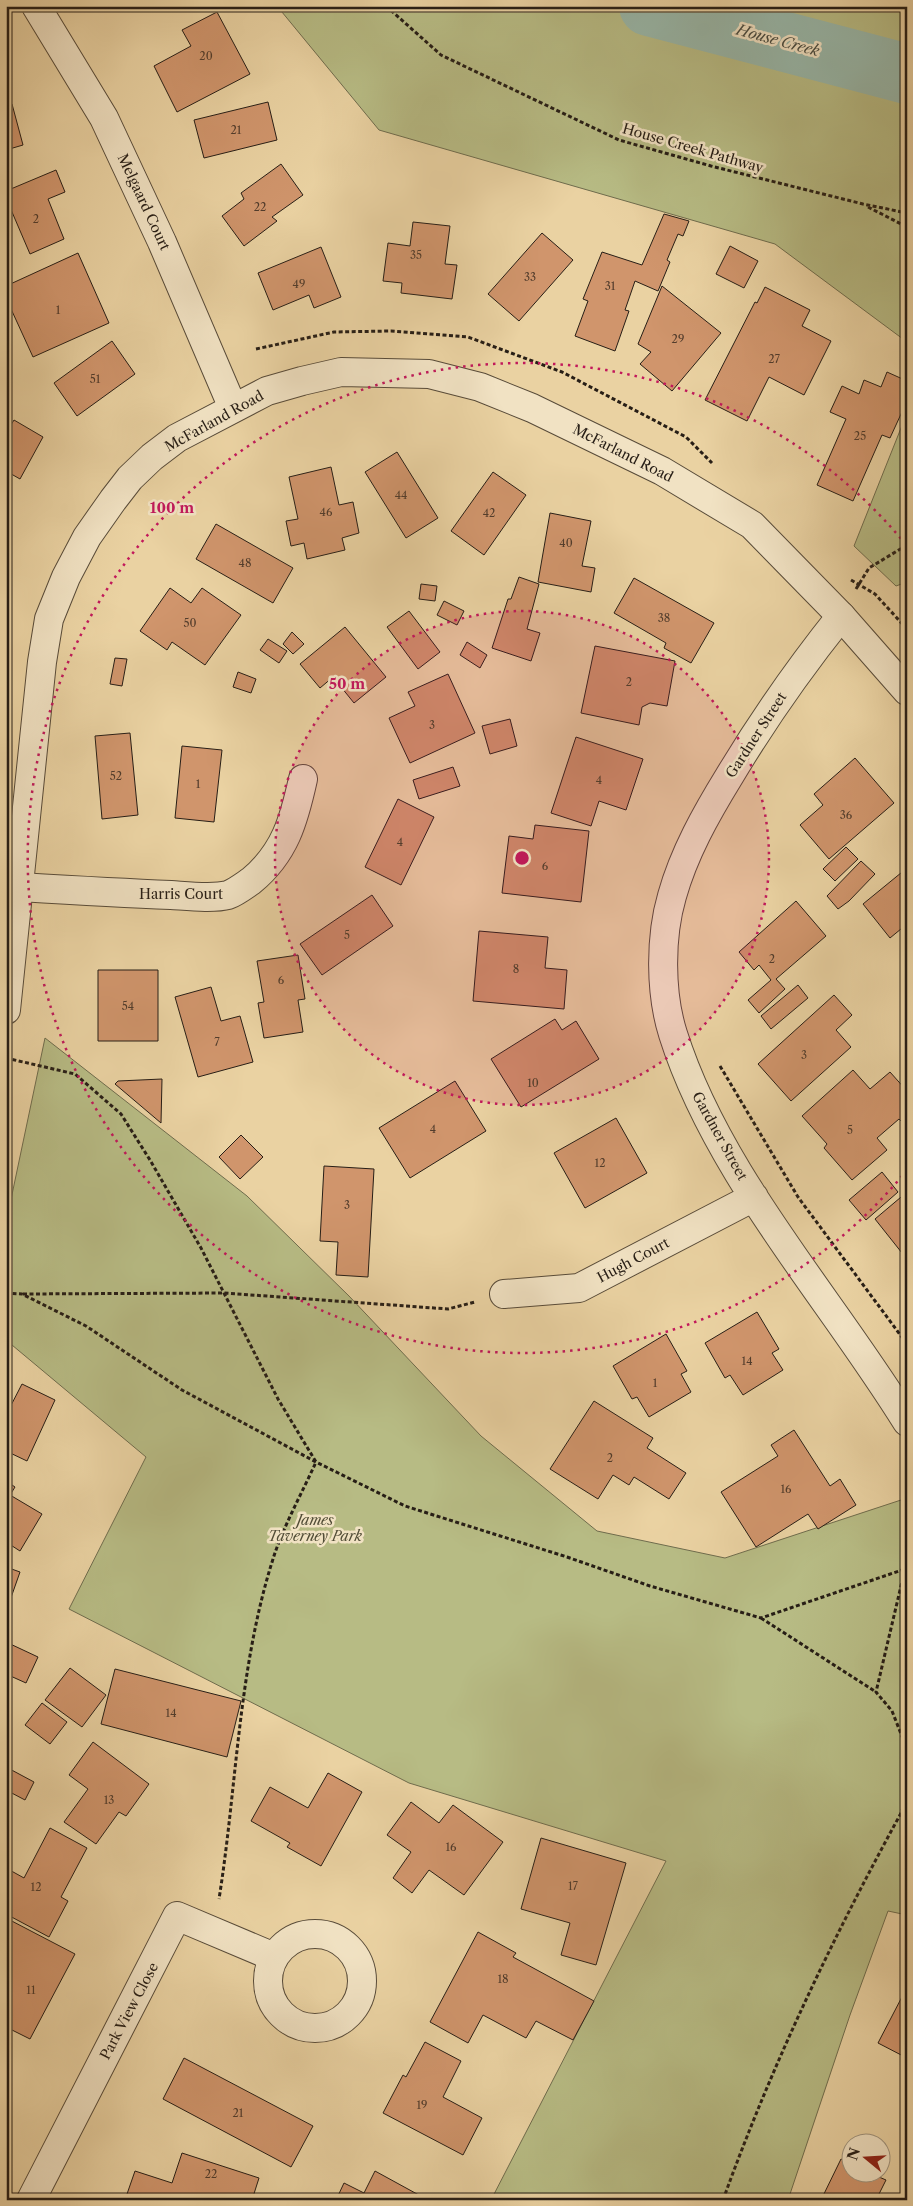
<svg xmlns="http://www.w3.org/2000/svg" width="913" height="2206" viewBox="0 0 913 2206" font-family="'Libre Caslon Text',serif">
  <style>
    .green { fill: #b7bb84; stroke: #6f6c4d }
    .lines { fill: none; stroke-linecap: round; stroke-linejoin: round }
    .river { stroke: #98b7a9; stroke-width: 60 }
    .building { fill: #d0956c; stroke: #271e16 }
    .minor-casing { stroke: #584b39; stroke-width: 30 }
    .tertiary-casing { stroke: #584b39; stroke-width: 30 }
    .path { stroke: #271e16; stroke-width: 3; stroke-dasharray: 4 2.5; stroke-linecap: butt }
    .minor { stroke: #f1e2c3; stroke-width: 28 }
    .tertiary { stroke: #f1e2c3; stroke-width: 28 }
    .ring { fill: none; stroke: #c2185b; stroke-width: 2.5; stroke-dasharray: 2.5 5 }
    .labels { text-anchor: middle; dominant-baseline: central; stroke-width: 5; stroke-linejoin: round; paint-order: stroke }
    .number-label { font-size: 11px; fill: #513c2c }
    .street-label { font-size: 14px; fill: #271e16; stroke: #f1e2c3 }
    .park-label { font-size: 14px; font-style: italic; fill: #524d37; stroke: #f1e2c3 }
    .water-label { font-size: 15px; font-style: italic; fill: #494c42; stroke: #f1e2c3 }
    .centre { fill: #c2185b; stroke: #f1e2c3; stroke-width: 2.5 }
    .ring-label { font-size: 15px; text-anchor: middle; font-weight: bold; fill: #c2185b; stroke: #f1e2c3; stroke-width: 5; stroke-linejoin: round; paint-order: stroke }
  </style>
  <rect width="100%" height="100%" fill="#ead2a2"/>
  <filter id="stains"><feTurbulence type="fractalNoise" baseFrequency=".004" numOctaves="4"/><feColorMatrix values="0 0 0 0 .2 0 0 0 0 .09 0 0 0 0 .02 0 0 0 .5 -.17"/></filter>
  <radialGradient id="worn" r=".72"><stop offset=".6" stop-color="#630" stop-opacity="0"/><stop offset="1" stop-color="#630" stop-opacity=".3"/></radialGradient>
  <!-- green -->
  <path class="green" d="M277 6H907V342L775 244 379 130Z
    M907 413V582L896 586 854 546Z
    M45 1038 247 1196 349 1296 481 1436 597 1531 725 1558 901 1500 907 1510V1915L888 1911 850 2015 788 2200H491L666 1861 409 1783 69 1609 146 1457 6 1340V1223Z"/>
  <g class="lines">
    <!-- river -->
    <path class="river" d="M649 6 907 74"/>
  </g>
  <!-- building -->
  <path class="building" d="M217 12 250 74 177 112 154 66 191 46 182 30Z
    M268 102 277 140 204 158 194 120Z
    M12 104 23 145 6 150V106Z
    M281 164 303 195 272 217 277 221 244 246 222 216 244 199 241 193Z
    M56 170 65 192 48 199 64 239 30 254 6 198V191Z
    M664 214 689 221 683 236 678 234 667 260 670 262 658 291 635 281 625 310 629 311 615 351 575 336 588 301 583 299 602 252 642 265Z
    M413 222 450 226 445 264 457 265 452 299 401 293 402 283 383 281 388 243 410 246Z
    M542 233 573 260 519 321 488 294Z
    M730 246 758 261 744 288 716 274Z
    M321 247 341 297 314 308 309 295 273 310 258 273Z
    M78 253 109 323 33 357 6 298V286Z
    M662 286 721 333 672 391 640 364 651 352 638 344Z
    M765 287 810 310 802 326 831 341 804 395 769 377 747 421 705 400 755 302 757 303Z
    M112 341 135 374 77 416 54 383Z
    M887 372 907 381V401L890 438 882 435 853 501 817 485 846 419 830 412 842 386 859 394 864 380 881 387Z
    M14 420 43 437 20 479 6 471V427L9 428Z
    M397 452 438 518 406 538 365 472Z
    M331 467 339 505 353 502 359 533 342 538 345 550 307 559 304 543 291 546 286 521 298 519 289 477Z
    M493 472 526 495 484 555 451 531Z
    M550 513 591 521 582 566 595 568 591 592 538 582Z
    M216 524 293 568 273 603 196 559Z
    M519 577 539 584 527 629 540 633 531 661 492 648 508 599H511Z
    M634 578 714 623 691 663 664 648 666 643 614 613Z
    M421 584 437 586 435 601 419 599Z
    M170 588 191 603 202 588 241 615 205 665 172 642 167 650 140 631Z
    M444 601 464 611 457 625 437 615Z
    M409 611 440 652 418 669 387 627Z
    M345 627 386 677 354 703 333 677 320 688 300 664Z
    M292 632 304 644 293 654 283 644Z
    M268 639 287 651 279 663 260 650Z
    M467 642 487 655 480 668 460 655Z
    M595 646 675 661 667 706 650 703 642 707 639 725 581 713Z
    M115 658 127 659 122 686 110 684Z
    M238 672 256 679 251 693 233 687Z
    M448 674 475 733 410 763 389 718 415 706 408 692Z
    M510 719 517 746 490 754 482 726Z
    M130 733 138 815 102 819 95 736Z
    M576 737 643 759 626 810 599 801 591 826 551 813Z
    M182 746 222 750 214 822 175 818Z
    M855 758 894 803 829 859 800 825 823 805 814 794Z
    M453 767 460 786 419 799 413 780Z
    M398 799 434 817 401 885 365 867Z
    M535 825 589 831 581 902 502 893 509 836 533 839Z
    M846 847 858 859 835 881 823 869Z
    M861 861 875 874 849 901 838 909 827 896Z
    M907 868V924L890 938 863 904Z
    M372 895 393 926 322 975 300 944Z
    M796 901 826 936 776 979 785 989 759 1013 748 1000 771 980 759 965 754 970 739 952Z
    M479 931 548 937 545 968 567 970 564 1009 473 1001Z
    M298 955 305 999 298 1000 303 1032 264 1038 258 1003 264 1002 257 961Z
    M98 970H158V1041H98Z
    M798 985 808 998 771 1029 761 1016Z
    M211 987 221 1021 240 1016 253 1062 198 1077 175 997Z
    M834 995 852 1015 836 1030 851 1047 791 1101 758 1064Z
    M555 1019 562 1030 576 1021 599 1059 521 1107 491 1059Z
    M853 1070 870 1089 890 1072 907 1091V1118L902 1122 899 1119 877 1138 887 1150 852 1180 824 1148 827 1144 802 1116Z
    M162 1079 161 1123 115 1084 118 1081Z
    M455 1081 486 1131 410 1178 379 1128Z
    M616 1118 647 1173 585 1208 554 1153Z
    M241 1135 263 1157 240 1179 219 1157Z
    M324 1166 374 1169 368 1277 336 1275 338 1242 320 1241Z
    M882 1172 898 1192 866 1220 849 1200Z
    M907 1192V1249L902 1253 875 1219Z
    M757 1312 779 1349 772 1353 783 1370 743 1395 730 1375 725 1378 705 1343Z
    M666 1334 687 1371 681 1374 691 1392 649 1417 637 1397 632 1399 613 1366Z
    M22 1384 55 1400 27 1461 6 1451V1415Z
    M594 1401 653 1438 647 1448 686 1473 669 1499 634 1477 629 1485 613 1475 598 1499 550 1469Z
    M794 1430 830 1486 840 1479 856 1505 818 1529 808 1514 756 1547 721 1492 778 1456 771 1445Z
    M6 1481 15 1487 10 1495 42 1514 20 1551 6 1542Z
    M6 1567 20 1572 7 1609H6Z
    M6 1642 38 1657 26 1683 6 1674Z
    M70 1668 106 1695 82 1727 45 1700Z
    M115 1669 241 1701 227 1757 101 1724Z
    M42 1703 67 1722 50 1744 25 1725Z
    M93 1742 149 1784 126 1816 119 1812 96 1844 64 1822 88 1789 69 1775Z
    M6 1767 34 1782 25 1800 6 1790Z
    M328 1773 362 1792 321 1866 287 1847 290 1843 251 1821 270 1787 308 1808Z
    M411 1802 439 1823 453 1805 503 1842 464 1895 429 1870 412 1893 393 1878 411 1852 387 1835Z
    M50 1828 87 1848 61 1897 68 1901 49 1937 6 1914V1868L24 1878Z
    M541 1838 626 1863 596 1965 561 1955 570 1923 521 1909Z
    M6 1918 75 1954 30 2039 6 2027Z
    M478 1932 516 1953 513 1957 594 2001 573 2040 536 2021 526 2038 483 2015 468 2043 430 2022Z
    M904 1993 907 1994V2058L878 2043Z
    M425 2042 461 2061 443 2097 482 2118 463 2155 383 2113 403 2075 406 2077Z
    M184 2058 313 2126 291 2167 163 2099Z
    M182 2153 259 2178 252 2200H144L127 2194 135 2171 172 2183Z
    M841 2159 850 2163V2174H872L886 2180 876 2200H821Z
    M375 2171 428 2200H336L344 2183 364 2193Z"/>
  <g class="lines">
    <defs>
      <path id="minor" d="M36 6 104 118 162 242 233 408
        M841 616C801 666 763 720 730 775 706 814 684 853 672 896 660 937 660 993 673 1034 717 1174 830 1297 907 1422
        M20 887C70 890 121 893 171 895 187 896 213 899 228 895 236 892 245 885 251 881 285 853 294 820 303 779
        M504 1294 579 1288 754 1197
        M268 1981a47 47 0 1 1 94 0a47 47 0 1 1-94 0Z
        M31 2200 177 1916 274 1957"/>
      <path id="tertiary" d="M6 1010 42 662 49 619 66 577 87 537 113 500 130 478 152 457 177 438 267 391 302 381 341 372 429 374 480 387 532 408 662 471 752 525 841 616 907 691"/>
    </defs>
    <!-- minor casing -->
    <use href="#minor" class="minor-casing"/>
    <!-- tertiary casing -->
    <use href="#tertiary" class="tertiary-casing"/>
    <!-- path -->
    <path class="path" d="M386 6 441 55 619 140 711 166 863 204 907 213
      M868 207 907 227
      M256 349 334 332 391 331 468 337 562 372 686 437 712 463
      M851 580 875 594 907 629
      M856 589 869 568 907 545
      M6 1058 75 1074 121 1114 150 1160 201 1248 278 1399 316 1462C302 1493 283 1527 273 1559 238 1669 237 1786 219 1899
      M720 1066 798 1197 907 1344
      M6 1293 22 1294 86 1326 182 1390 316 1462 405 1506 567 1557 650 1586 761 1618 905 1569 876 1692 892 1711 907 1749
      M23 1294 224 1293 448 1309 475 1302
      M761 1618 876 1692
      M723 2200C771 2067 832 1939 900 1815L907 1799"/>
    <!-- minor -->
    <use href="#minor" class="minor"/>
    <!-- tertiary -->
    <use href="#tertiary" class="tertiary"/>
  </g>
  <!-- distance rings -->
  <circle cx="522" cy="858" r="247" fill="#c2185b" fill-opacity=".12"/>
  <g class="ring">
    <circle cx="522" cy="858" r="247"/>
    <path d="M907 1170A495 495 0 1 1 907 546"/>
  </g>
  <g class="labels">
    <!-- number labels -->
    <g class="number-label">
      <text x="206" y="56">20</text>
      <text x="236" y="130">21</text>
      <text x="260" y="207">22</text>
      <text x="36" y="219">2</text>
      <text x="416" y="255">35</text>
      <text x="530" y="277">33</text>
      <text x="299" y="284">49</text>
      <text x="610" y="286">31</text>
      <text x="58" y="310">1</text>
      <text x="678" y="339">29</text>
      <text x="774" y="359">27</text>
      <text x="95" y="379">51</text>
      <text x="860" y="436">25</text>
      <text x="401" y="495">44</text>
      <text x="326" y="512">46</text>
      <text x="489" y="513">42</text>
      <text x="566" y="543">40</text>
      <text x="245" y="563">48</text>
      <text x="664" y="618">38</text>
      <text x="190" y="623">50</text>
      <text x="629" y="682">2</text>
      <text x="432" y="725">3</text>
      <text x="116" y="776">52</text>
      <text x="599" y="780">4</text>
      <text x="198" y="784">1</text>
      <text x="846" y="815">36</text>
      <text x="400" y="842">4</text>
      <text x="545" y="866">6</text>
      <text x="347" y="935">5</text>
      <text x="772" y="959">2</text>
      <text x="516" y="969">8</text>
      <text x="281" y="980">6</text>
      <text x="128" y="1006">54</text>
      <text x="217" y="1042">7</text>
      <text x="804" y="1055">3</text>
      <text x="533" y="1083">10</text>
      <text x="433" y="1129">4</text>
      <text x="850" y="1130">5</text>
      <text x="600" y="1163">12</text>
      <text x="347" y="1205">3</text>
      <text x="747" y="1361">14</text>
      <text x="655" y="1383">1</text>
      <text x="610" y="1458">2</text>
      <text x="786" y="1489">16</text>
      <text x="171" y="1713">14</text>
      <text x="109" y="1800">13</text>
      <text x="451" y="1847">16</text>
      <text x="573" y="1886">17</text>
      <text x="36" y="1887">12</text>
      <text x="503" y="1979">18</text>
      <text x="31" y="1990">11</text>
      <text x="422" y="2105">19</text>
      <text x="238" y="2113">21</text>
      <text x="211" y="2174">22</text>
    </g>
    <!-- street labels -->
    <g class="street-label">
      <text transform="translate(693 148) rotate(16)">House Creek Pathway</text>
      <text transform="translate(144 202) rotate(65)">Melgaard Court</text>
      <text transform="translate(214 421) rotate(-29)">McFarland Road</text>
      <text transform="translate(623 453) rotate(27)">McFarland Road</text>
      <text transform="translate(756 735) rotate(-57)">Gardner Street</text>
      <text x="181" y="894">Harris Court</text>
      <text transform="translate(720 1136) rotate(61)">Gardner Street</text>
      <text transform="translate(633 1260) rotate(-28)">Hugh Court</text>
      <text transform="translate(129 2011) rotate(-62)">Park View Close</text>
    </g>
    <!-- park labels -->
    <g class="park-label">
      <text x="315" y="1520">James<tspan x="315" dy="16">Taverney Park</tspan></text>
    </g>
    <!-- water labels -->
    <g class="water-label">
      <text transform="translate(778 40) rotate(15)">House Creek</text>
    </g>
  </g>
  <circle cx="522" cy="858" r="8" class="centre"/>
  <g class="ring-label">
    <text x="172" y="513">100 m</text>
    <text x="347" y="689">50 m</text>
  </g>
  <!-- margin -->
  <rect width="913" height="2206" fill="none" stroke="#ead2a2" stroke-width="25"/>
  <rect x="8" y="8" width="898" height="2191" fill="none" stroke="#271e16" stroke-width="2.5"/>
  <rect x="12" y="12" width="888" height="2181" fill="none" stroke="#271e16"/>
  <!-- north arrow -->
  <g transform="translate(866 2158) rotate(288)"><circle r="24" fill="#f1e2c3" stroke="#a0947e"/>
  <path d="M0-4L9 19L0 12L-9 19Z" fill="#8f2418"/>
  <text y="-8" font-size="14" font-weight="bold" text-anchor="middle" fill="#271e16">N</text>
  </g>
  <rect width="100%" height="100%" filter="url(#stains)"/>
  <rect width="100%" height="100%" fill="url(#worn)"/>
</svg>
